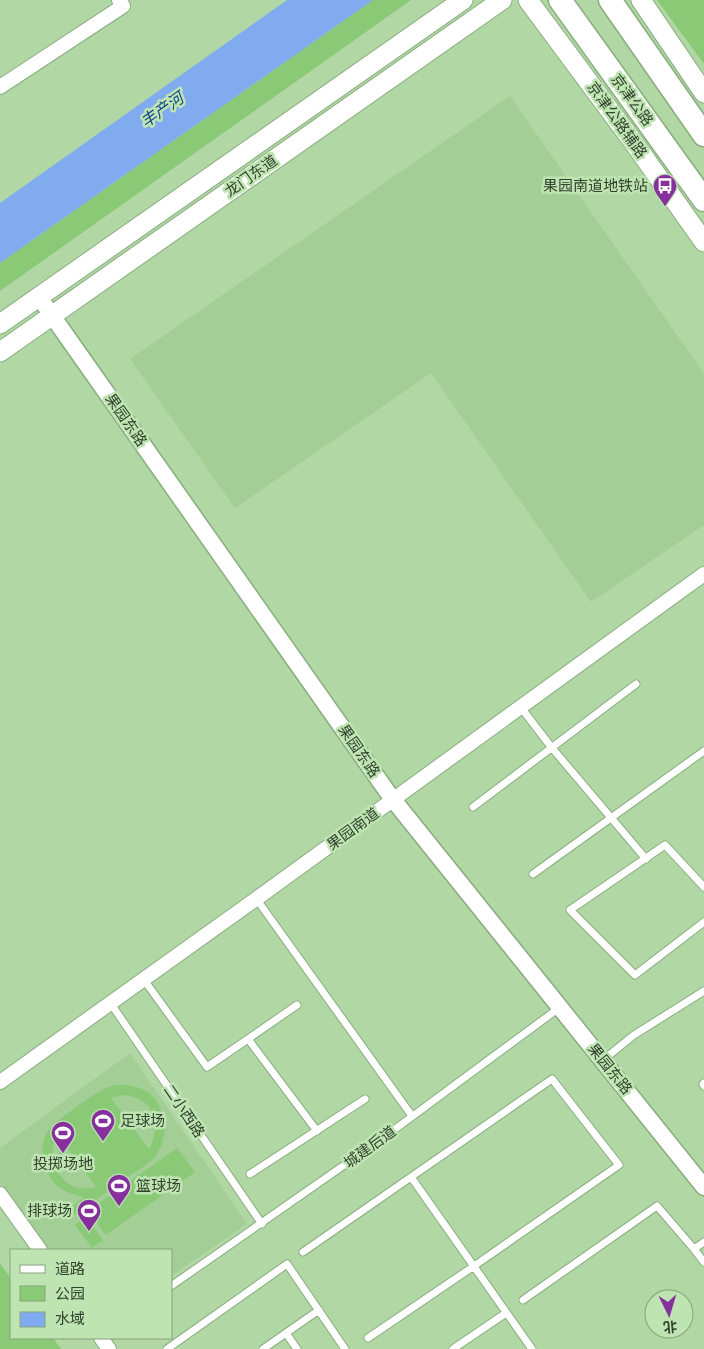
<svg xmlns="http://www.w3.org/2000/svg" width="704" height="1349" viewBox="0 0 704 1349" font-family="'Roboto Condensed','Noto Sans SC',sans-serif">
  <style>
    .built { fill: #a3ce96 }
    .green { fill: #8ac976; fill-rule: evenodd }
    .water { fill: #80acef }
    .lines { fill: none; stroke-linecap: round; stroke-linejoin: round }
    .service-casing { stroke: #89ad7d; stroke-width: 9 }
    .minor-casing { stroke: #89ad7d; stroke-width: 16 }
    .tertiary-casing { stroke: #89ad7d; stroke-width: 19 }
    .secondary-casing { stroke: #89ad7d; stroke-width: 21 }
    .trunk-casing { stroke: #89ad7d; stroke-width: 25 }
    .service { stroke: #fff; stroke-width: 7 }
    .minor { stroke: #fff; stroke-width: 14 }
    .tertiary { stroke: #fff; stroke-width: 16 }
    .secondary { stroke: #fff; stroke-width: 19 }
    .trunk { stroke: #fff; stroke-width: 22 }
    .labels { text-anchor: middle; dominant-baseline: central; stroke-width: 5; stroke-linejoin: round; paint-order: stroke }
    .street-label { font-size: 15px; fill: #32422e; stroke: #bee4b2 }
    .poi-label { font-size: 15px; fill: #32422e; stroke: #bee4b2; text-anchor: end }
    .water-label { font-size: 16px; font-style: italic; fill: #11458d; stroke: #bee4b2 }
  </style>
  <rect width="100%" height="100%" fill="#b1d7a5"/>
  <!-- built -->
  <path class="built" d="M510 96 704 374V525L591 602 431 373 235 508 130 359Z
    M130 1053 247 1224 171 1276V1250H47L0 1182V1148Z"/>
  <!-- green -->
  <path class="green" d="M373 0H411L0 291V263Z
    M657 0H703L704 2V64Z
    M115 1085C131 1084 150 1088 158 1104 168 1120 166 1144 154 1158 147 1165 137 1171 129 1176 111 1189 93 1202 75 1215L70 1208 84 1197C75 1195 66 1193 59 1187 43 1175 37 1148 48 1131 52 1123 94 1094 104 1089 107 1087 111 1086 115 1085ZM121 1095C153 1095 163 1124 149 1149L111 1098ZM58 1135 96 1187C88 1189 79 1189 72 1186 55 1177 46 1151 58 1135Z
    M60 1144 74 1165 66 1168 59 1169Z
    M177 1148 195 1172 106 1235 88 1211Z
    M86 1217 103 1240 92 1248 75 1225Z
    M0 1263 11 1279V1338H53L61 1349H0Z"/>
  <!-- water -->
  <path class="water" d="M287 0H373L0 263V203Z"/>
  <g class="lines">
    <defs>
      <path id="service" d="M519 705 552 748 646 859
        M473 807 636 684
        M533 874 704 751
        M704 887 665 845 570 910 635 975 704 922
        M255 897 412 1116
        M142 977 207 1067 248 1039 317 1131
        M109 1001 262 1224
        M248 1039 297 1005
        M603 1060 634 1035 704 991
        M704 1083 703 1084 704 1086
        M250 1174 365 1099
        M411 1177 532 1349
        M694 1249 704 1242
        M303 1252 552 1079 619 1165 474 1266 368 1338
        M171 1286 383 1138 559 1008
        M523 1300 657 1206 694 1249 704 1262
        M286 1333 297 1349
        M167 1349 287 1264 345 1349
        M263 1349 319 1310
        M453 1349 506 1313"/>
      <path id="minor" d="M0 87 123 6 119 0
        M0 1082 256 899 704 574
        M0 1194 40 1250
        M101 1338 109 1349"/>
      <path id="tertiary" d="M39 297 391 797 704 1187"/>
      <path id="secondary" d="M528 0 634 143 704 242
        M641 0 704 93
        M0 324 463 0
        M0 352 502 0"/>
      <path id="trunk" d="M560 0 704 200
        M610 0 704 135"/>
    </defs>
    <!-- service casing -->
    <use href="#service" class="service-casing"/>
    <!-- minor casing -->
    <use href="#minor" class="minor-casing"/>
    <!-- tertiary casing -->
    <use href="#tertiary" class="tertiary-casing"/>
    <!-- secondary casing -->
    <use href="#secondary" class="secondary-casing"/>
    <!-- trunk casing -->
    <use href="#trunk" class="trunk-casing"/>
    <!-- service -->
    <use href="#service" class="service"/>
    <!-- minor -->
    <use href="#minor" class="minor"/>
    <!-- tertiary -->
    <use href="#tertiary" class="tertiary"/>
    <!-- secondary -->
    <use href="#secondary" class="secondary"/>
    <!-- trunk -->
    <use href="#trunk" class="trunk"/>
  </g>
  <!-- icons -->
  <defs>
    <symbol id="bus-pin" viewBox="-11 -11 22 30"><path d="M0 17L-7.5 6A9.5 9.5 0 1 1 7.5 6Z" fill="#862f9d" stroke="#bee4b2"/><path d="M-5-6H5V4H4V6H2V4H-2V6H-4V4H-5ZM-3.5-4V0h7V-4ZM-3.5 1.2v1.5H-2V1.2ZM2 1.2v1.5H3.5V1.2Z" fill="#fff"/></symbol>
    <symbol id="stadium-pin" viewBox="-11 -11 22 30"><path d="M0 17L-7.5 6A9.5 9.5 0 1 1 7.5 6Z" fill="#862f9d" stroke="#bee4b2"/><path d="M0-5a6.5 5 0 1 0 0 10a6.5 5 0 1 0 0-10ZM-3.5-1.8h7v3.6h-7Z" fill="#fff"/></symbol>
  </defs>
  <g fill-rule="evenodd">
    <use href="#bus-pin" x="651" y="172" width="28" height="38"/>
    <use href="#stadium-pin" x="89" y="1107" width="28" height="38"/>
    <use href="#stadium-pin" x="49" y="1119" width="28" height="38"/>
    <use href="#stadium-pin" x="105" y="1172" width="28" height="38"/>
    <use href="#stadium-pin" x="75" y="1197" width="28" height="38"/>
  </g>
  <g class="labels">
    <!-- street labels -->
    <g class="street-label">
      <text transform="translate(632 100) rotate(54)">京津公路</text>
      <text transform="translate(617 120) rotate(54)">京津公路辅路</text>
      <text transform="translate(251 176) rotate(-35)">龙门东道</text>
      <text transform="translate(126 420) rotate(55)">果园东路</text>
      <text transform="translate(359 751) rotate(55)">果园东路</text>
      <text transform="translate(353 829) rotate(-36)">果园南道</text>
      <text transform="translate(610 1069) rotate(51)">果园东路</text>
      <text transform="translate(184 1111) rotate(56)">二小西路</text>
      <text transform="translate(370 1147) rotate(-36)">城建后道</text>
    </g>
    <!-- poi labels -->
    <g class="poi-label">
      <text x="648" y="186">果园南道地铁站</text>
      <text x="120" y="1121" text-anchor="start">足球场</text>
      <text x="63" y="1164" text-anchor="middle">投掷场地</text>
      <text x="136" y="1186" text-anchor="start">篮球场</text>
      <text x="72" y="1211">排球场</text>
    </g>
    <!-- water labels -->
    <g class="water-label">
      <text transform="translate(162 110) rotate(-35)">丰产河</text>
    </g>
  </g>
  <!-- legend -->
  <rect x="10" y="1249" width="162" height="90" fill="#bee4b2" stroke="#86a37d"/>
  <rect x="20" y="1265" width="25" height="8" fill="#ffffff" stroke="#86a37d"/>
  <text x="55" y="1274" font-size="15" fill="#32422e">道路</text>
  <rect x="20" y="1286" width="25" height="15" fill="#8ac976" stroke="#86a37d"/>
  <text x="55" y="1299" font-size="15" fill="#32422e">公园</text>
  <rect x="20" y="1312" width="25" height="15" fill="#80acef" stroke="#86a37d"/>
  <text x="55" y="1324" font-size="15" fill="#32422e">水域</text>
  <!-- north arrow -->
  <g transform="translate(669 1314) rotate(175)"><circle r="24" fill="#bee4b2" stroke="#86a37d"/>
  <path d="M0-4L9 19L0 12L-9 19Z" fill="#862f9d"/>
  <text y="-8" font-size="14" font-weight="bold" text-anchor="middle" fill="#32422e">北</text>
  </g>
</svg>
